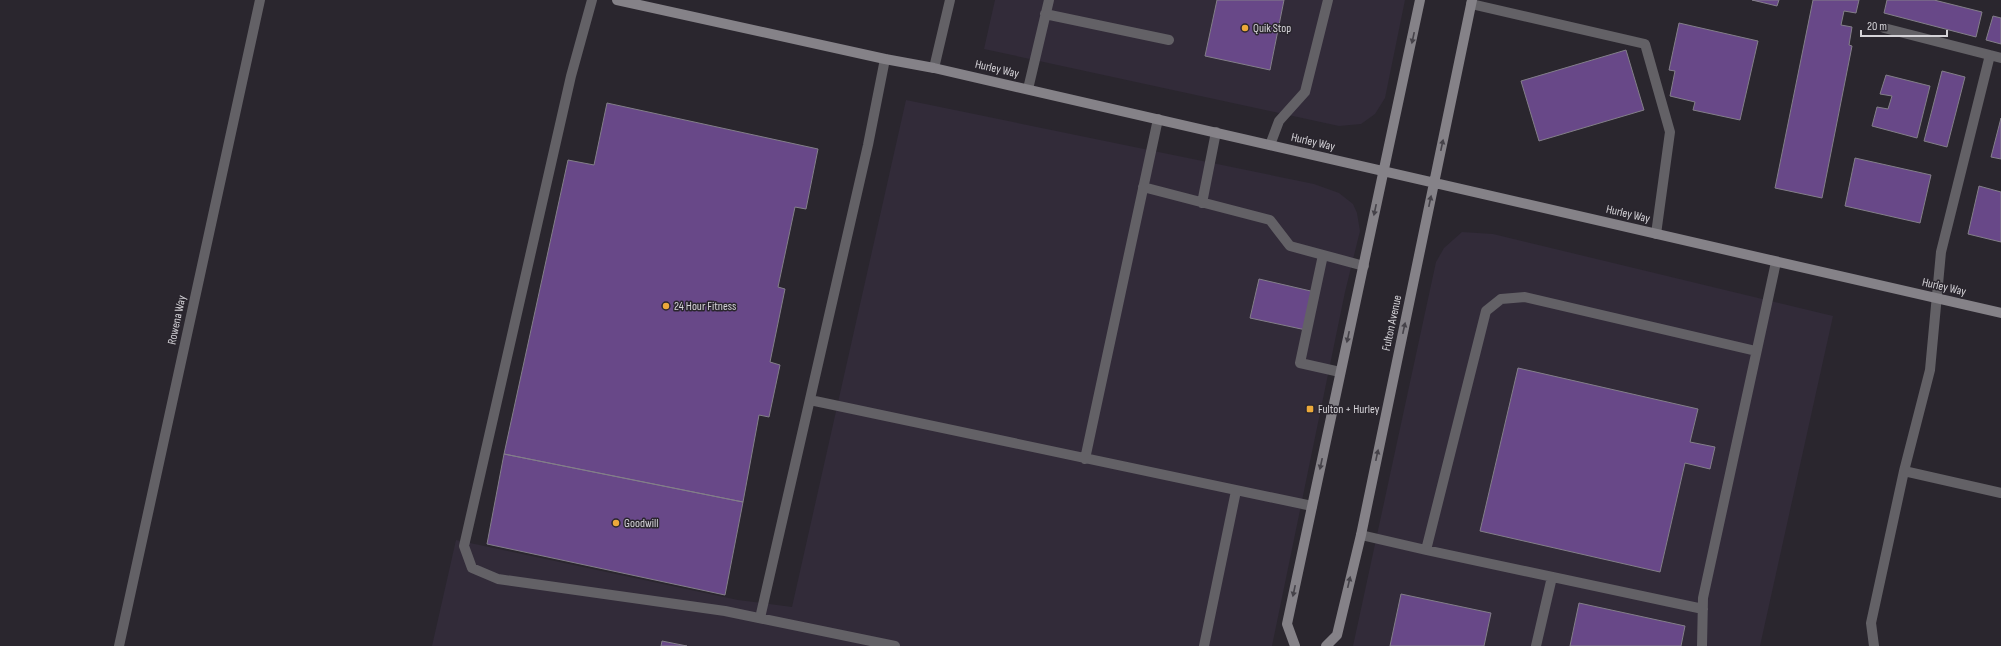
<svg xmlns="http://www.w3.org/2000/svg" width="2001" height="646" viewBox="0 0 2001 646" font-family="'Sofia Sans Condensed',sans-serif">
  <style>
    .built { fill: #322b39 }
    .building { fill: #684888; stroke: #837f89 }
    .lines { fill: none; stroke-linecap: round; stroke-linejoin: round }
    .lane { stroke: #636166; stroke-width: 10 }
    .street { stroke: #636166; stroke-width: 10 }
    .secondary { stroke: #858288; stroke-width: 10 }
    .oneway { fill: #454249 }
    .poi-dot { fill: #eca93a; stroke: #2a262e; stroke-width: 1.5 }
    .labels { text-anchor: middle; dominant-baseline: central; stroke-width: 3; stroke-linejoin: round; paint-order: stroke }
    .poi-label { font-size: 12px; fill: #d5d3d8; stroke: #2a262e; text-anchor: start }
    .street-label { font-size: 12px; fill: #d5d3d8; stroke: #2a262e }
  </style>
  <rect width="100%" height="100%" fill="#2a262e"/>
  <!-- built -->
  <path class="built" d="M995 0H1405L1385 98 1375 114 1361 124 1339 126 984 49Z
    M906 100 1314 184 1339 193 1353 204 1357 213 1360 231 1345 292 1272 646H432L456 540 738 600 792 607Z
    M1462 232 1493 234 1833 316 1760 646H1353L1436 262 1444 248Z"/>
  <!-- building -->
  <path class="building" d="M1217 0H1284L1270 70 1205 56Z
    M1752 0H1779L1777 6Z
    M1813 0H1859L1856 13 1844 11 1841 25 1852 27 1849 45 1852 46 1822 198 1775 188Z
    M1887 0H1934L1982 12 1976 37 1884 13Z
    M1993 16 2001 18V44L1986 40Z
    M1679 23 1758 41 1740 120 1693 110 1695 102 1670 96 1675 71 1669 70Z
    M1626 50 1644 110 1539 141 1521 81Z
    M1942 71 1965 77 1947 147 1924 141Z
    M1886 75 1930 86 1917 138 1872 126 1877 107 1888 109 1892 96 1880 94Z
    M607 103 818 149 806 209 795 207 778 287 785 289 770 362 780 365 769 417 759 415 743 502 504 454 568 160 594 165Z
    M2001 118V159L1991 157Z
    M1855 158 1931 175 1920 223 1845 206Z
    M1979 186 2001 192V242L1968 234Z
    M1259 279 1315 292 1306 330 1250 318Z
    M1518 368 1698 409 1690 442 1715 447 1710 469 1685 463 1660 572 1480 531Z
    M504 454 743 502 725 595 487 544Z
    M1401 594 1491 613 1484 646H1390Z
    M1579 603 1685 626 1681 646H1570Z
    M662 641 687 646H661Z"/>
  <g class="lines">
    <!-- lane -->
    <path class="lane" d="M592 0 571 76 464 546 472 568 498 579 725 611 895 646
      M1471 4 1645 44 1670 132 1656 234
      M1045 14 1169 40
      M1884 28 2001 58
      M934 68 950 0
      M1028 89 1049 0
      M1270 145 1279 121 1305 92 1328 0
      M1143 187 1270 220 1290 246 1364 266
      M1202 203 1216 132
      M1323 255 1300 363 1340 372
      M810 400 1312 506
      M1085 459 1158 119
      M1904 471 2001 493
      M1361 535 1426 550 1703 609
      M1426 550 1486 311 1501 299 1525 297 1756 351
      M760 618 868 145 885 59
      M1204 646 1236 491
      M1536 646 1552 577
      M1702 646 1703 598 1776 262
      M1874 646 1871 623 1904 471 1930 370 1941 252 1990 55"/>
    <!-- street -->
    <path class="street" d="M119 646 260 0"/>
    <!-- secondary -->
    <path class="secondary" d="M617 0 885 59 934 68 2001 313
      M1295 646 1287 624 1420 0
      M1326 646 1337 635 1361 535 1472 0"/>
  </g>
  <!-- one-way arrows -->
  <defs><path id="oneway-solid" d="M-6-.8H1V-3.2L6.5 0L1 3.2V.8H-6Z"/></defs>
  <g class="oneway">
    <use href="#oneway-solid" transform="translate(1413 38) rotate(102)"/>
    <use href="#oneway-solid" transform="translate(1442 145) rotate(-78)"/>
    <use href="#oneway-solid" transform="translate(1430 201) rotate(-78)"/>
    <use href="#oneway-solid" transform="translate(1375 210) rotate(102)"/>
    <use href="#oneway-solid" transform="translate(1404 328) rotate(-78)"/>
    <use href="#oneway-solid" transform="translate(1348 337) rotate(102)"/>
    <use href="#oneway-solid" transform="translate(1377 455) rotate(-78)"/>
    <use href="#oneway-solid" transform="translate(1321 464) rotate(102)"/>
    <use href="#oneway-solid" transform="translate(1349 582) rotate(-77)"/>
    <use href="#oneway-solid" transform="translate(1294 591) rotate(102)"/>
  </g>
  <!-- markers -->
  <g class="poi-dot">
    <circle cx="1245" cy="28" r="4"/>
    <circle cx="666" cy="306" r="4"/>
    <rect x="1306" y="405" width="8" height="8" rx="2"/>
    <circle cx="616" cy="523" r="4"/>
  </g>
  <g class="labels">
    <!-- poi labels -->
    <g class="poi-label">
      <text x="1253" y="28">Quik Stop</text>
      <text x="674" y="306">24 Hour Fitness</text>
      <text x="1318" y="409">Fulton + Hurley</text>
      <text x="624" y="523">Goodwill</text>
    </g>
    <!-- street labels -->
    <g class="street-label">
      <text transform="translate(997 69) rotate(13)">Hurley Way</text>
      <text transform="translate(1313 142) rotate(13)">Hurley Way</text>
      <text transform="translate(1628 214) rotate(13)">Hurley Way</text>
      <text transform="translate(1944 287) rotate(13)">Hurley Way</text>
      <text transform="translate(177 320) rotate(-78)">Rowena Way</text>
      <text transform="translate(1392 323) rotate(-78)">Fulton Avenue</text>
    </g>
  </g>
  <!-- scale -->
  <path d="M1861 30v6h86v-6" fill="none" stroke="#d5d3d8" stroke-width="2"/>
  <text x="1867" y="30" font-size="12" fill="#d5d3d8" stroke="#2a262e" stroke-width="3" paint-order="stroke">20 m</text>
</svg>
